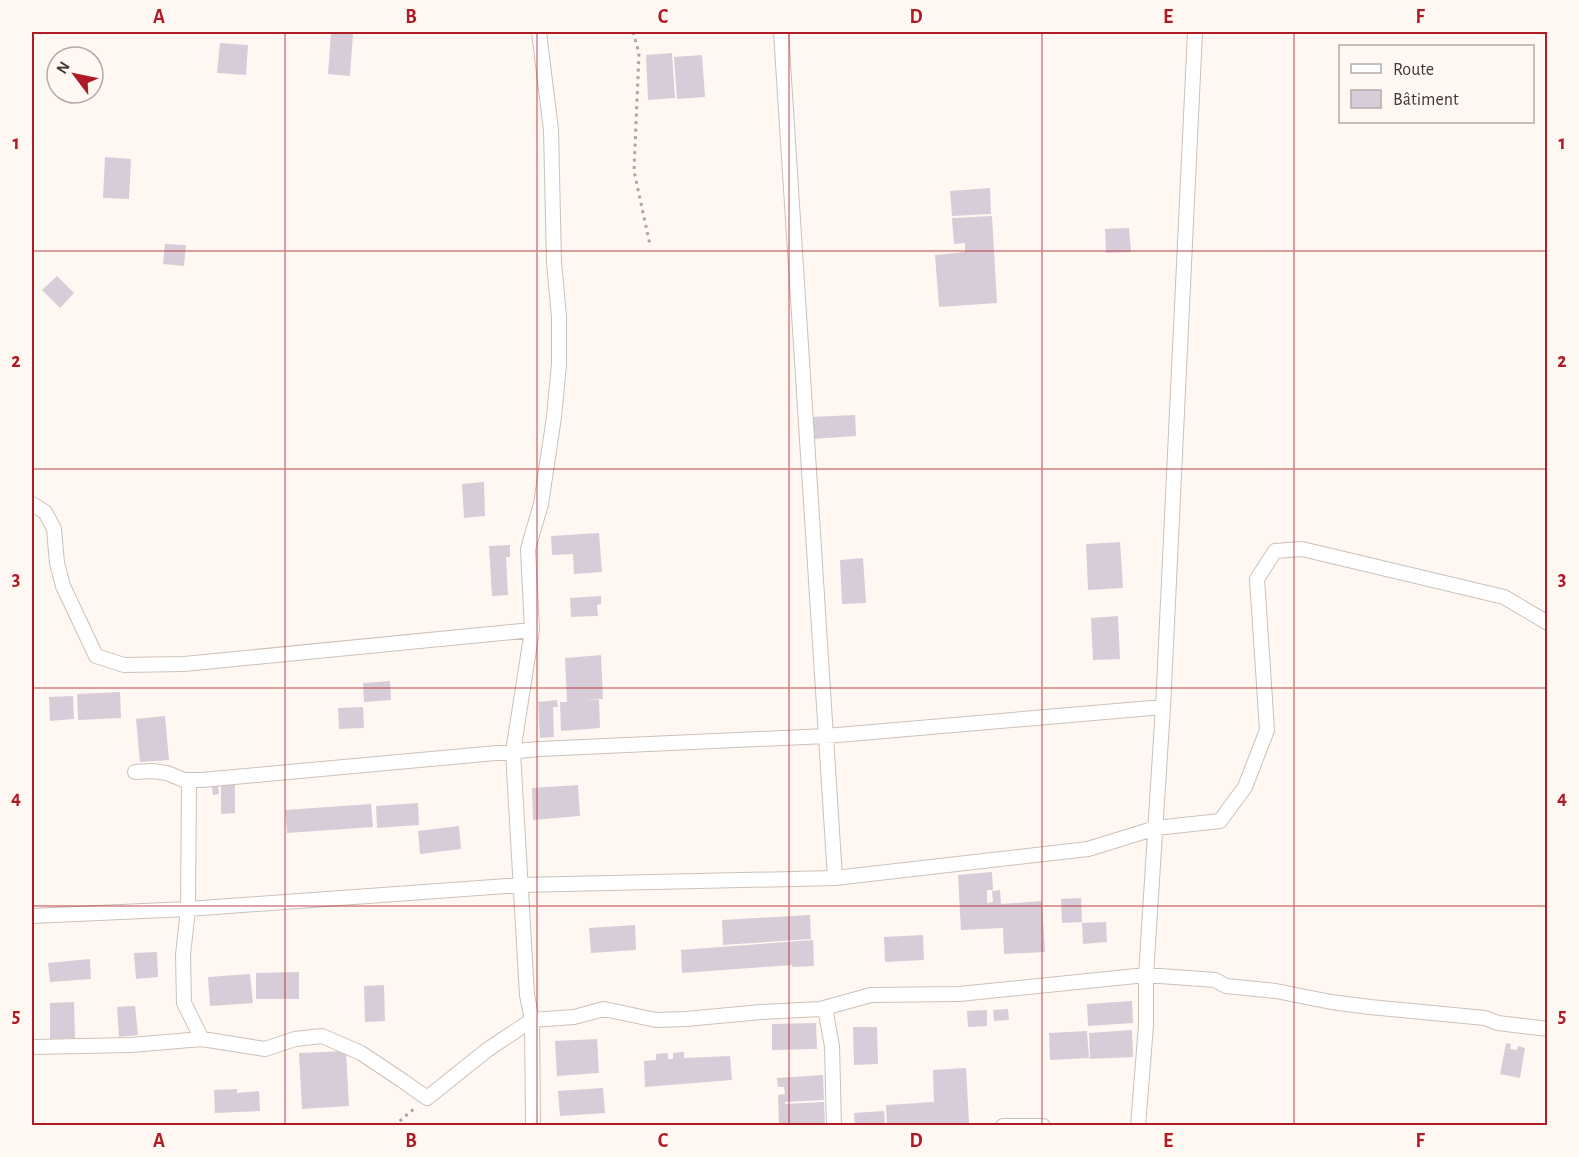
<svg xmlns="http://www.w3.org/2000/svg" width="1579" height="1157" viewBox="0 0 1579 1157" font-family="'Alegreya Sans',sans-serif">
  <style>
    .building { fill: #d7cdd8 }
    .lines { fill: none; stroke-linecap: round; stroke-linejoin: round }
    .street-casing { stroke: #ccc1b7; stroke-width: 16 }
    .path { stroke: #aca6a2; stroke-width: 3; stroke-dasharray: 3 4.5; stroke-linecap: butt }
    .street { stroke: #fff; stroke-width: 14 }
    .grid { fill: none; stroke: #ae1b24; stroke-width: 1.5; stroke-opacity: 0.55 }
    .neatline { fill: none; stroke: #ae1b24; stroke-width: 2 }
    .grid-label { font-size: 20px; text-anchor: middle; font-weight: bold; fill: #ae1b24 }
  </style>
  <rect width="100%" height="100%" fill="#fff8f2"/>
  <!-- building -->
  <path class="building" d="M1062 32H1078V33L1062 34Z
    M331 33 353 34 350 76 328 74Z
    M220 43 248 45 246 75 217 73Z
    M672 53 675 98 648 100 646 55Z
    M702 55 705 97 677 99 674 57Z
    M105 157 131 159 129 199 103 198Z
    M990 188 991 214 952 216 950 191Z
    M992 216 997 303 939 307 935 255 965 252V243L954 244 952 218Z
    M1129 228 1131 252 1106 253 1105 229Z
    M165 244 186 245 184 266 163 264Z
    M57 276 74 293 60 308 42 290Z
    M855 415 856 436 812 439 811 417Z
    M484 482 485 516 464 518 462 484Z
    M599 533 602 572 574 574 573 554 552 555 551 536Z
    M1120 542 1123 588 1088 590 1086 544Z
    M510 545V557H506L508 595 492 596 489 546Z
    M863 558 866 603 842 604 840 560Z
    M601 596V604L597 605 598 616 571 617 570 598Z
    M1118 616 1120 659 1093 660 1091 618Z
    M601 655 603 699 586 700H599L600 728 561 731 560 702H567L565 658Z
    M390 681 391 700 364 702 363 683Z
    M120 692 121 718 78 720 77 694Z
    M73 696 74 719 50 721 49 697Z
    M557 700 558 707H553L554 737 540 738 538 702Z
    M363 707 364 728 339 729 338 708Z
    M165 716 169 760 140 762 136 719Z
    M221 784H235V813L221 814Z
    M578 785 580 816 533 820 532 788Z
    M218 786 219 794 213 795 212 787Z
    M418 803 419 825 377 828 376 806Z
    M371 804 373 827 287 833 285 810Z
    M459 826 461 849 420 854 418 831Z
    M992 872 993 890H987V903L993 902 992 891 1000 890 1001 904 1042 901 1045 952 1004 954 1003 928 961 930 958 875Z
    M1081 898 1082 922 1062 923 1061 899Z
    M810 915 811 939 723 945 722 920Z
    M1106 922 1107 942 1083 944 1082 923Z
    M635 925 636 950 591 953 589 928Z
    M923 935 924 960 885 962 884 937Z
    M813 940 814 966 792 967V965L682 973 681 950Z
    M157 952 158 977 136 979 134 953Z
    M90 959 91 979 50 982 48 963Z
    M299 972V999H256V973Z
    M250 974 253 1003 210 1006 208 977Z
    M384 985 385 1021 365 1022 364 986Z
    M1132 1001 1133 1023 1088 1026 1087 1004Z
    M74 1002 75 1038 50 1039V1003Z
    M135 1006 138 1035 119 1037 117 1007Z
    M1008 1009 1009 1020 994 1021 993 1010Z
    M987 1010V1026L968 1027 967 1011Z
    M816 1023 817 1049 772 1050V1024Z
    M853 1027H877L878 1064 854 1065Z
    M1132 1030 1133 1057 1090 1059 1089 1033Z
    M1087 1031 1089 1058 1050 1060 1049 1033Z
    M597 1039 599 1073 557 1076 555 1041Z
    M1506 1043 1511 1044 1510 1049 1517 1050 1518 1046 1525 1048 1520 1078 1500 1074Z
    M346 1051 349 1106 302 1109 299 1053Z
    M684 1052V1058L730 1056 732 1080 645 1087 644 1061 656 1060V1054L668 1053V1059H673V1053Z
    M966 1068 969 1123 930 1125H887L886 1105 934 1102 933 1070Z
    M823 1075 824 1100 785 1102V1104L824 1102 825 1125H779L778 1095 785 1094 784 1087H778L777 1078Z
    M603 1088 605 1113 560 1116 558 1091Z
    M237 1089V1093L259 1091 260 1111 215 1113 214 1090Z
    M884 1111 885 1125H855L854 1113Z"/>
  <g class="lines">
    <defs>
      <path id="street" d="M781 32 835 878
        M32 504 45 512 54 529 57 563 63 586 96 656 124 665 184 664 532 630
        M135 772 152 771 167 773 184 780H202L539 749 826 736 1163 707
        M189 780 188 909 183 955 184 1003 202 1039
        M32 916 188 909 521 885 835 878 1088 849 1156 828 1220 821 1245 787 1267 730 1257 579 1275 551 1302 549 1504 597 1548 623
        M825 1008 832 1046 834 1126
        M32 1047 131 1045 202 1039 265 1049 295 1039 322 1036 361 1053 403 1081 427 1098 487 1050 532 1020 574 1017 604 1009 656 1020 686 1019 761 1012 820 1009 871 995 959 994 1146 975 1215 980 1226 986 1276 991 1331 1002 1370 1007 1485 1018 1498 1023 1548 1029
        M533 1126 532 1020 527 995 513 752 532 630 528 549 541 504 554 417 559 364V317L554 262 551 130 539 32
        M1003 1126H1043
        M1138 1126 1146 1025V975L1163 707 1195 32"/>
    </defs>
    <!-- street casing -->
    <use href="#street" class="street-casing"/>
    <!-- path -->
    <path class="path" d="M633 32 639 53 634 171 650 245
      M394 1126 416 1107"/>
    <!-- street -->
    <use href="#street" class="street"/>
  </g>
  <!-- grid -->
  <path class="grid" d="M285 32V1126M537 32V1126M789 32V1126M1042 32V1126M1294 32V1126M32 251H1548M32 469H1548M32 688H1548M32 906H1548"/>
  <!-- border -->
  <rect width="1579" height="1157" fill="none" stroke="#fff8f2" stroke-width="66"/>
  <!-- legend -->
  <rect x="1339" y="45" width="195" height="78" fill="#fff8f2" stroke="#b2aca7" stroke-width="1.5"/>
  <rect x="1351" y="64" width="30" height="9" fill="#ffffff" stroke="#b2aca7" stroke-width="1.5"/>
  <text x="1393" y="75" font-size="18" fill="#3f3a37">Route</text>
  <rect x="1351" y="90" width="30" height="18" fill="#d7cdd8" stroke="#b2aca7" stroke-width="1.5"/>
  <text x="1393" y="105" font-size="18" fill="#3f3a37">Bâtiment</text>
  <!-- north arrow -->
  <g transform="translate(75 75) rotate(302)"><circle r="28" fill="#fff8f2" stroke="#b2aca7" stroke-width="1.5"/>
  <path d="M0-4.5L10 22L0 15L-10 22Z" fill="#ae1b24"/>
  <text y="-9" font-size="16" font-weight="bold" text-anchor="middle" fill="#3f3a37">N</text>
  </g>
  <rect x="33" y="33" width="1513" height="1091" class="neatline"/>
  <g class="grid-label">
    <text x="159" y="23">A</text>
    <text x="411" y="23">B</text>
    <text x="663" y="23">C</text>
    <text x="916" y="23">D</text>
    <text x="1168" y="23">E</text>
    <text x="1420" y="23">F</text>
    <text x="16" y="149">1</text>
    <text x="1562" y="149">1</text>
    <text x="16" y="367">2</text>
    <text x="1562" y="367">2</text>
    <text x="16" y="585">3</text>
    <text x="1562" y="585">3</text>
    <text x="16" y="804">4</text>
    <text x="1562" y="804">4</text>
    <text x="16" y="1022">5</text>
    <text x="1562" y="1022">5</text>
    <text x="159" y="1147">A</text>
    <text x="411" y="1147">B</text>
    <text x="663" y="1147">C</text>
    <text x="916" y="1147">D</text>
    <text x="1168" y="1147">E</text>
    <text x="1420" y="1147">F</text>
  </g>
</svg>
